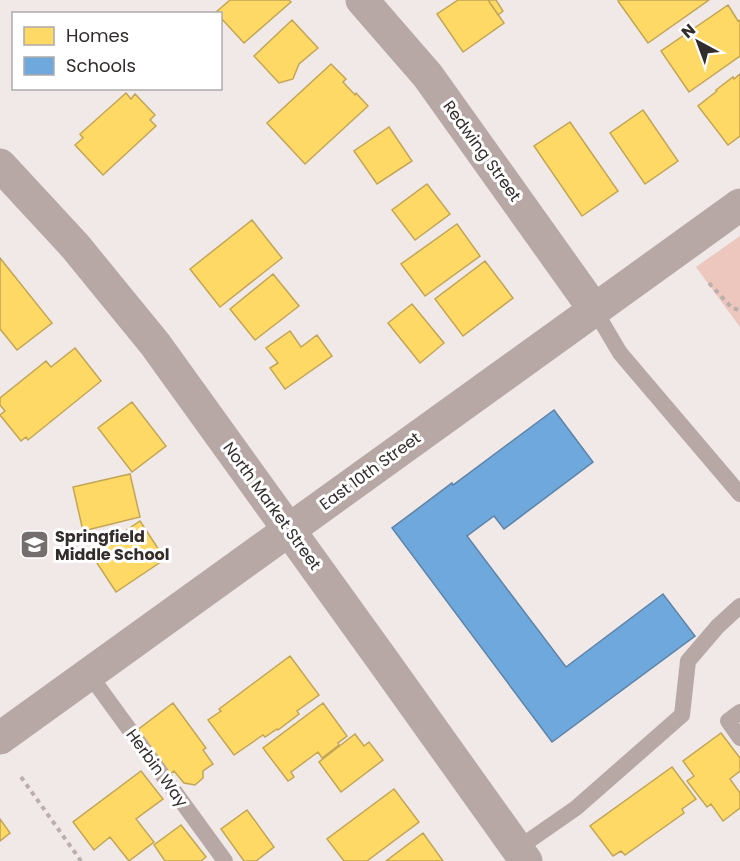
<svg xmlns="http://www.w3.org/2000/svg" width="740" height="861" viewBox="0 0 740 861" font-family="Poppins,sans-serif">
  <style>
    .green { fill: #edc6bd }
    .homes { fill: #ffd966; stroke: #c2a555; stroke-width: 1.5 }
    .schools { fill: #6fa8dc; stroke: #5d83a7; stroke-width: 1.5 }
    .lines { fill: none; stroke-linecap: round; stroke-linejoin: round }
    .path { stroke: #baafac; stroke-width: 4; stroke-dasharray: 4.5 4.5; stroke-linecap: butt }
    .lane { stroke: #b8a8a5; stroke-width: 16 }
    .street { stroke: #b8a8a5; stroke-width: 33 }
    .labels { text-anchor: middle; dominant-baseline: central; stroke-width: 6; stroke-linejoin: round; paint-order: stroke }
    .street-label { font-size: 16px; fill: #322d2c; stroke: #fff }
    .poi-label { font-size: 16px; font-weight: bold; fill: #322d2c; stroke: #fff; text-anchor: start }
  </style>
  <rect width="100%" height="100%" fill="#f0e9e8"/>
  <!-- green -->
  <path class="green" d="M740 236V327L696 267Z"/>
  <!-- homes -->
  <path class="homes" d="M230 0H289L291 2 244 43 220 17V14L216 12Z
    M458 0H488L504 23 463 52 437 14Z
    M488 0H496L503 11 498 15Z
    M619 0H709L648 43 618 1Z
    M728 5 738 21 740 20V56L689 92 661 51Z
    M292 20 318 48 299 64 293 79 279 83 254 56Z
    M331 64 346 79 343 82 355 95 356 93 368 106 305 164 267 123Z
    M740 74V136L728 145 698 106 717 91 716 90 733 77 734 79Z
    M126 93 131 99 135 94 155 115 150 120 156 126 103 175 75 145 83 138 80 134Z
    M643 110 678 161 645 184 610 133Z
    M570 122 618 191 582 216 534 146Z
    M389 127 412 161 377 184 354 151Z
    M427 184 450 214 415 240 392 210Z
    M252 220 282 258 220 307 190 269Z
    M457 224 480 256 425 296 401 264Z
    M0 258 52 323 17 350 0 329Z
    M485 261 513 298 463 336 435 299Z
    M273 274 299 306 255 340 230 309Z
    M412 304 444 343 420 363 388 323Z
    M290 331 301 347 317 335 332 356 285 389 270 368 278 363 266 348Z
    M75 348 101 381 28 440 26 437 21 441 0 415 5 411 0 405V398L46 361 51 367Z
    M132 402 166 446 132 472 98 428Z
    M130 474 140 517 83 531 73 487Z
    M140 521 165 559 116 592 91 554Z
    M290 656 319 695 297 711 299 714 278 730 277 729 265 737 263 735 234 755 208 720 221 711 219 709Z
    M173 703 206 748 203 750 213 764 203 771V778L195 785 184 783 174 771 169 775 136 731Z
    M323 703 347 736 338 743 339 745 322 758 318 752 291 772 294 777 288 781 263 748Z
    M721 733 740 758V771L730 779 740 793V808L723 821 711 804 707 807 687 781 694 776 683 761Z
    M355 734 364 746 369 742 383 760 341 792 319 762Z
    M672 767 696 799 682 809 684 813 625 855 621 851 613 856 590 826Z
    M141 771 163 799 136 819 154 842 129 861 110 837 94 850 73 822Z
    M394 789 419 822 367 861H344L327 839Z
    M247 810 274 847 256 861H244L221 829Z
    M0 819 10 833 0 841Z
    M181 825 206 857 201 861H165L154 845Z
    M423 833 443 861H386Z"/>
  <!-- schools -->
  <path class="schools" d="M554 410 593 462 504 529 494 516 467 536 566 667 663 594 695 636 552 742 392 528 452 483 453 485Z"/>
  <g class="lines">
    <!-- path -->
    <path class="path" d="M709 283 732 308 740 310
      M21 777 81 861"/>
    <!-- lane -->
    <path class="lane" d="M594 309 620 353 740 494
      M89 674 225 861
      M740 712 728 721 740 738
      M517 849 576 808 682 715 688 661 718 626 740 606"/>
    <!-- street -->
    <path class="street" d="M362 0 428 76 594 309
      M0 165 75 246 155 344 384 662 526 861
      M0 738 740 205"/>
  </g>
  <!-- icons -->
  <defs>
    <symbol id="school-square" viewBox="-11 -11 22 22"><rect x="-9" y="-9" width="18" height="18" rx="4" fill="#746f6e" stroke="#fff"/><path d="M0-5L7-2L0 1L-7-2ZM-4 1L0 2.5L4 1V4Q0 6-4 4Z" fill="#fff"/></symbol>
  </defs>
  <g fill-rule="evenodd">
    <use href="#school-square" x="18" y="528" width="33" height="33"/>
  </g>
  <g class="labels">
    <!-- street labels -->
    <g class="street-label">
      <text transform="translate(482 151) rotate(54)">Redwing Street</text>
      <text transform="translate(370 471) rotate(-36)">East 10th Street</text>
      <text transform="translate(272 506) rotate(54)">North Market Street</text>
      <text transform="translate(157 768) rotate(54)">Herbin Way</text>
    </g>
    <!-- poi labels -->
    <g class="poi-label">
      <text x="55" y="536">Springfield<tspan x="55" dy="18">Middle School</tspan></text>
    </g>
  </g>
  <!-- legend -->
  <rect x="12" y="12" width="210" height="78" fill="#ffffff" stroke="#adabab" stroke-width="1.5"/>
  <rect x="24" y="27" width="30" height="18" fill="#ffd966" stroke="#adabab" stroke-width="1.5"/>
  <text x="66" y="42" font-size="18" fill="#322d2c">Homes</text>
  <rect x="24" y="57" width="30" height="18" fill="#6fa8dc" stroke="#adabab" stroke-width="1.5"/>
  <text x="66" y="72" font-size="18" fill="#322d2c">Schools</text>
  <!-- north arrow -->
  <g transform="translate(698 42) rotate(319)" stroke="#ffffff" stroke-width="4.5" paint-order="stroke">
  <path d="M0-4.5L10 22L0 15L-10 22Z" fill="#322d2c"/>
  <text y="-9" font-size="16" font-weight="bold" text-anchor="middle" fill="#322d2c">N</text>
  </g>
</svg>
